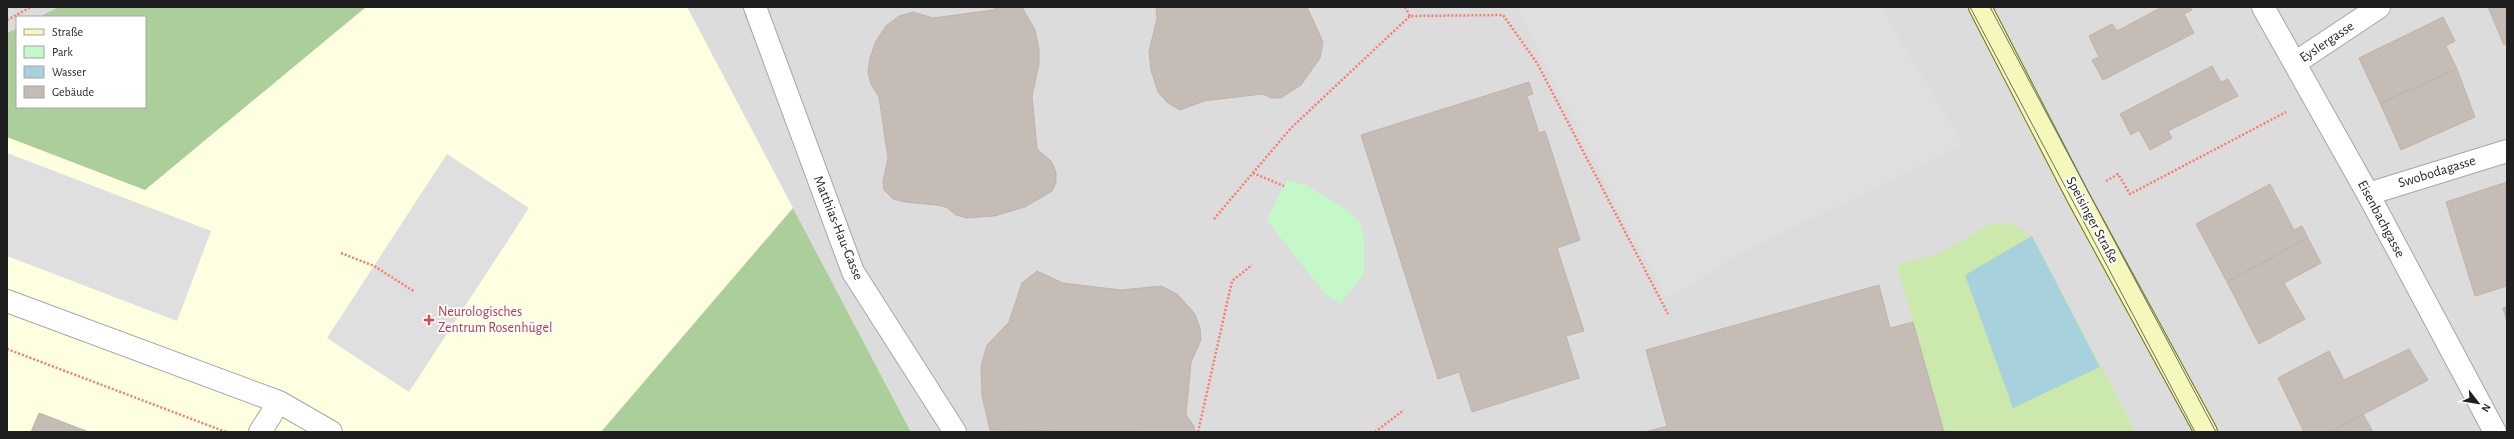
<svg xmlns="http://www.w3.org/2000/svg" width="2514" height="439" viewBox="0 0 2514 439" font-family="'Alegreya Sans',sans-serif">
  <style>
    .residential { fill: #dddcdc }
    .education { fill: #fefee0 }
    .grass { fill: #cbe9ad }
    .forest { fill: #abce9b }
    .park { fill: #c4f8c8 }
    .parking { fill: #dfdfdf }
    .water { fill: #a7d1dc }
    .building { fill: #c4bcb5; stroke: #c1b3a8 }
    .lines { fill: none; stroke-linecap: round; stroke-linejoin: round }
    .lane-casing { stroke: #a6a6a6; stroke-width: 24 }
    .street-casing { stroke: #a6a6a6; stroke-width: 24 }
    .secondary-casing { stroke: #6a7507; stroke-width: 24 }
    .path { stroke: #f77c6f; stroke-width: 2.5; stroke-dasharray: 2 2; stroke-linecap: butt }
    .lane { stroke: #fff; stroke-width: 22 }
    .street { stroke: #fff; stroke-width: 22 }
    .secondary { stroke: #f6f8bb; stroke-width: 22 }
    .tram { stroke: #6d6d6d; stroke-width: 1 }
    .health-dot { fill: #e0444e; stroke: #fff; stroke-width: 1.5 }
    .labels { text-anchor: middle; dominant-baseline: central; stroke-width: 3.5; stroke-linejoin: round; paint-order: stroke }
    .street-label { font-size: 14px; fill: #1f1f1f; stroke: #fff }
    .health-label { font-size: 14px; fill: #be3a42; stroke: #fff; text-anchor: start }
  </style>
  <rect width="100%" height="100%" fill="#f0ece6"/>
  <!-- residential -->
  <path class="residential" d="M7 7H58L39 17H17V28L7 33Z
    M687 7H2507V432H911Z"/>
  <!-- education -->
  <path class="education" d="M58 7H687L911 432H7V33L17 28V107H145V17H39Z"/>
  <!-- grass -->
  <path class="grass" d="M1992 223H2010L2032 236 2136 432H1944L1897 265 1940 253Z"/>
  <!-- forest -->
  <path class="forest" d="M58 7H366L145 190 7 137V33L17 28V107H145V17H39Z
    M793 208 911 432H601Z"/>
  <!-- park -->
  <path class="park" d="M1287 180 1306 185 1349 211 1360 223 1364 238V274L1340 304 1325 294 1267 220Z"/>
  <!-- parking -->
  <path class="parking" d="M1516 7H1880L1963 144 1733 257 1695 283 1665 297Z
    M7 153 211 231 177 321 7 256Z
    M447 154 529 208 409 392 327 338Z"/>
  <!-- water -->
  <path class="water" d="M2032 236 2100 367 2013 408 1965 275Z"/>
  <!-- building -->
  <path class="building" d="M996 7H1022L1035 30 1039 49V64L1032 96 1037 149 1051 161 1056 172V183L1052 191 1025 207 994 216 967 218 956 215 946 207 936 205 905 202 893 199 884 190 883 181 888 158 879 97 871 84 868 72 870 58 876 41 886 26 899 16 913 12 933 18 993 10Z
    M1156 7H1307L1323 42 1320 58 1301 85 1281 98H1272L1262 94 1204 101 1180 110 1168 103 1158 92 1151 70 1149 52 1157 18Z
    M2162 7H2190L2192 10 2184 14 2194 33 2103 80 2092 60 2099 57 2089 36 2112 24 2117 31Z
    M2488 7H2507V43L2504 45Z
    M2443 17 2455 41 2446 46 2457 69 2380 103 2359 58Z
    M2212 66 2221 82 2228 79 2238 96 2168 131 2172 138 2150 150 2139 130 2131 135 2120 114Z
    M2457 69 2475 117 2401 150 2380 103Z
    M1529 82 1533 94 1527 96 1539 133 1545 131 1580 240 1557 248 1584 331 1566 336 1579 378 1472 412 1459 372 1438 379 1361 135Z
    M2507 182V286L2475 296 2446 202Z
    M2270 184 2294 230 2302 226 2308 238 2227 282 2196 224Z
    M2308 238 2321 263 2284 283 2305 319 2259 344 2227 282Z
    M1037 271 1063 283 1121 290 1161 286 1177 294 1195 314 1200 328 1201 340 1191 362 1186 415 1194 426 1195 432 990 430 982 396 981 366 987 345 1009 322 1022 283Z
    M1879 285 1890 328 1913 322 1944 432H1645L1667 426 1646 350Z
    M2507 307V322L2503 308Z
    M2409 349 2428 380 2330 432H2304L2278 378 2329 351 2344 380Z
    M39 413 89 432H31Z
    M2363 414 2373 432H2330Z"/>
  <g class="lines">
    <defs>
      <path id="lane" d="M755 7 853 272 955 432
        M7 301 279 402 331 432
        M260 432 279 402"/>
      <path id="street" d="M2263 7 2368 194 2495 432
        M2295 63 2379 7
        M2368 194 2507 151"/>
      <path id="secondary" d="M1980 7 2078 197 2206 432"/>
    </defs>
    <!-- lane casing -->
    <use href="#lane" class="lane-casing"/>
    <!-- street casing -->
    <use href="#street" class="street-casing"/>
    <!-- secondary casing -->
    <use href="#secondary" class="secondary-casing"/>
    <!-- path -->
    <path class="path" d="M1405 7 1410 16
      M7 20 31 7
      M1253 173 1284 186
      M2106 181 2118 174 2130 194 2286 112
      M1214 219 1291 128 1410 16 1503 15 1537 63 1668 314
      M341 253 374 266 415 292
      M7 349 226 432
      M1198 432 1232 281 1252 265
      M1375 432 1404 410"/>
    <!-- lane -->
    <use href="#lane" class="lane"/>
    <!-- street -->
    <use href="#street" class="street"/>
    <!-- secondary -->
    <use href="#secondary" class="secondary"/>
    <!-- tram -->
    <path class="tram" d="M1970 7 2195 432
      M1990 7 2216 432"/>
  </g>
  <!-- markers -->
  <path class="health-dot" d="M427 314h4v4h4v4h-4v4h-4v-4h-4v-4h4z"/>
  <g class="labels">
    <!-- street labels -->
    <g class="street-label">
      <text transform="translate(2327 42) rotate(-34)">Eyslergasse</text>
      <text transform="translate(2437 172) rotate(-17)">Swobodagasse</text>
      <text transform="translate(2381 219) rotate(62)">Eisenbachgasse</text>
      <text transform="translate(2092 220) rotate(62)">Speisinger Straße</text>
      <text transform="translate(838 228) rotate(68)">Matthias-Hau-Gasse</text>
    </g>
    <!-- health labels -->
    <g class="health-label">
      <text x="438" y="312">Neurologisches<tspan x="438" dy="16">Zentrum Rosenhügel</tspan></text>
    </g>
  </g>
  <!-- border -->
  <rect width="2514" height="439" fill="none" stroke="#1f1f1f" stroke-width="16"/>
  <!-- legend -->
  <rect x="16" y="16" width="130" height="92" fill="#ffffff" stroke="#a5a5a5"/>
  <rect x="24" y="29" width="20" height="6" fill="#f6f8bb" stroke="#a5a5a5"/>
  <text x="52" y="36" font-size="12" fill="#1f1f1f">Straße</text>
  <rect x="24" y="46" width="20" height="12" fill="#c4f8c8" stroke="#a5a5a5"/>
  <text x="52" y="56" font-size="12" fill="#1f1f1f">Park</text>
  <rect x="24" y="66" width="20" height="12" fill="#a7d1dc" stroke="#a5a5a5"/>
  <text x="52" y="76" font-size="12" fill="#1f1f1f">Wasser</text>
  <rect x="24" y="86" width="20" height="12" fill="#c4bcb5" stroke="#a5a5a5"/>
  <text x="52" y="96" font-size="12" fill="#1f1f1f">Gebäude</text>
  <!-- north arrow -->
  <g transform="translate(2478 403) rotate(121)" stroke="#ffffff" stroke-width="3" paint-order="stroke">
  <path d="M0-3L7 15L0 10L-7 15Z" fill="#1f1f1f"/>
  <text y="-6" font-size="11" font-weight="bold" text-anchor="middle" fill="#1f1f1f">N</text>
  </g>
</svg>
